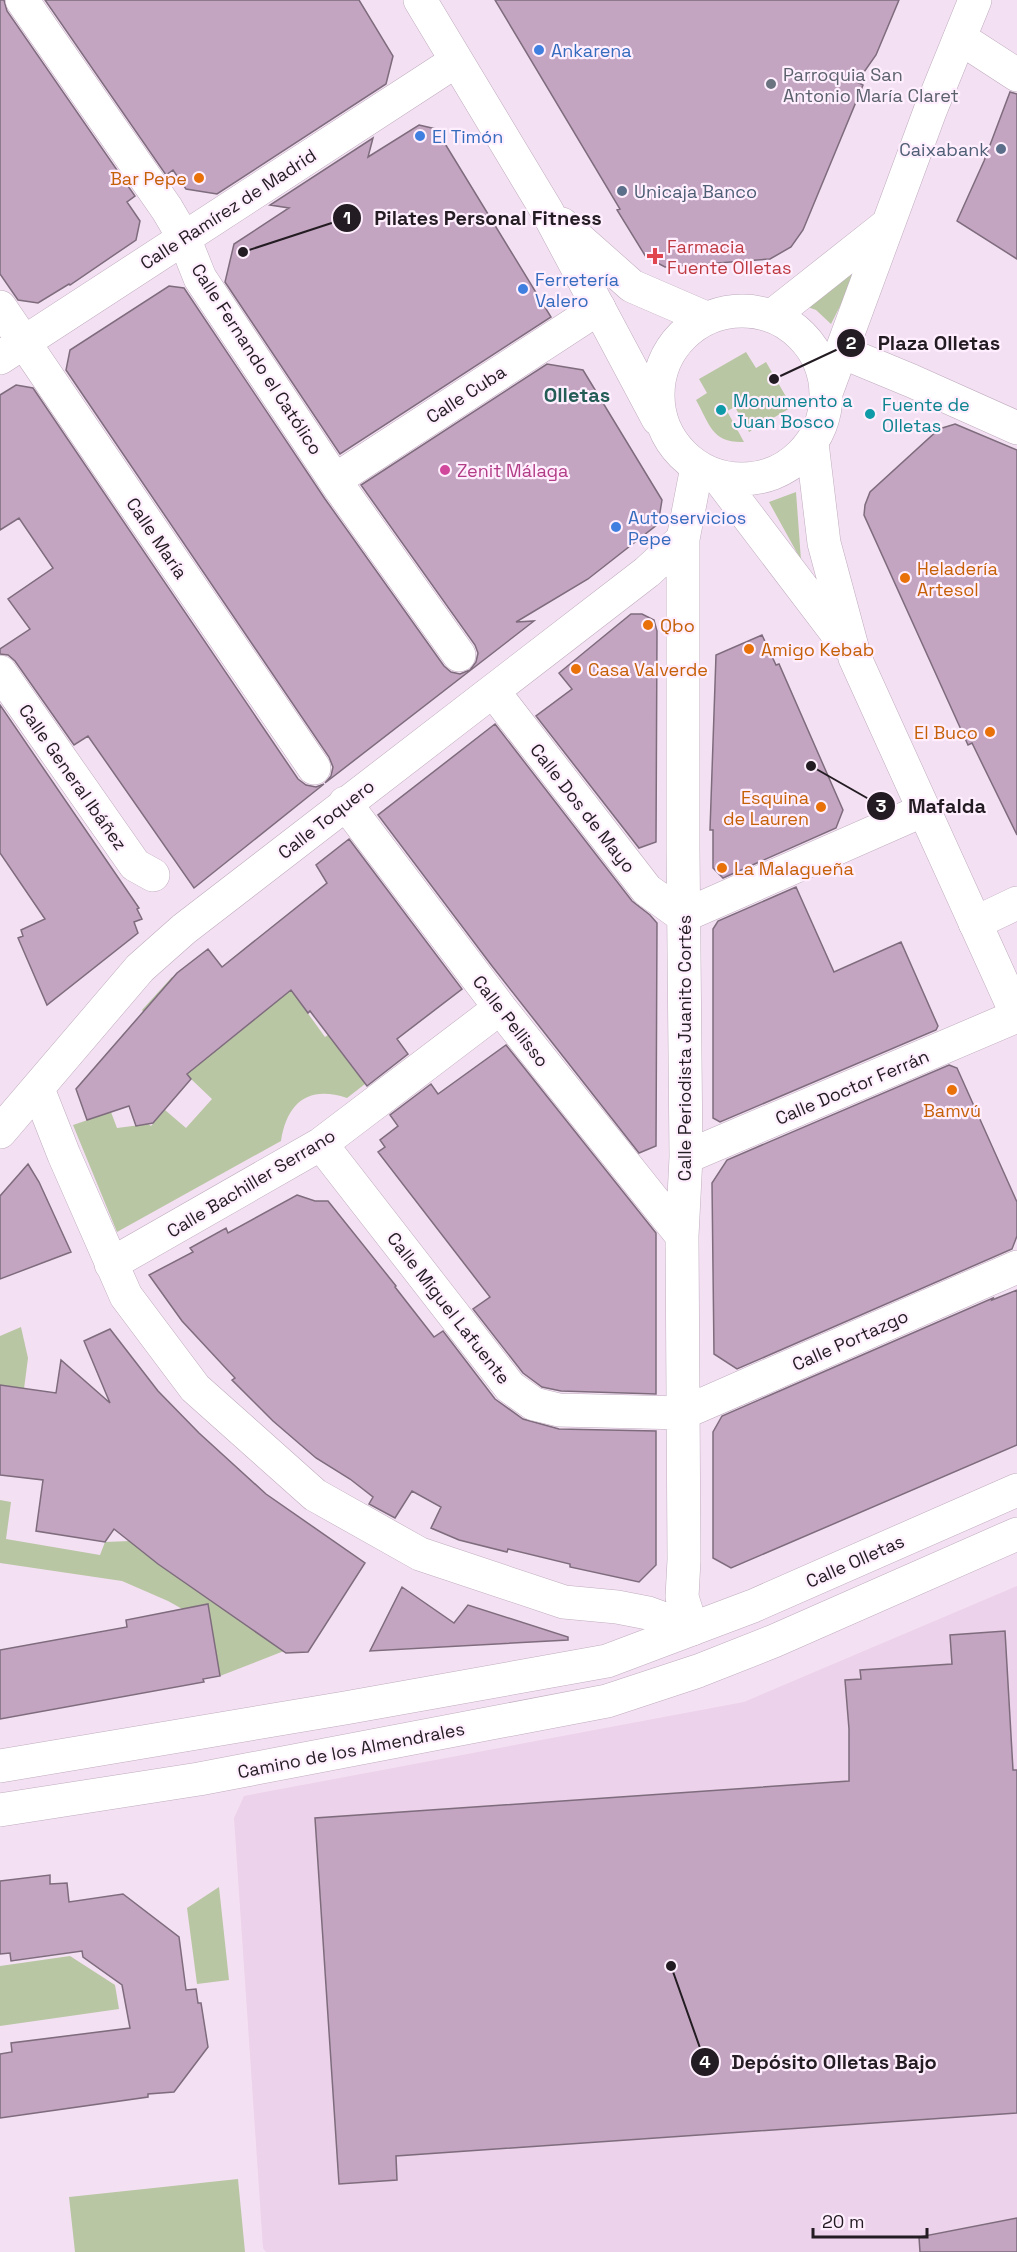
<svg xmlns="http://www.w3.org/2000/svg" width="1017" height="2252" viewBox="0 0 1017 2252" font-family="'Space Grotesk',sans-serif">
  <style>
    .built { fill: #ecd2ea }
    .green { fill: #b8c6a3 }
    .building { fill: #c3a5c1; stroke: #7e6c7d; stroke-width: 1.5 }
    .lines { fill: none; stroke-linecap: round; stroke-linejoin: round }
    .minor-casing { stroke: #bfacbe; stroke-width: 34 }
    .major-casing { stroke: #bfacbe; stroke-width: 34 }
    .minor { stroke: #fff; stroke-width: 33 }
    .major { stroke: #fff; stroke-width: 33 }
    .shop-dot { fill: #3f7fe0; stroke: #ffeffe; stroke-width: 2 }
    .worship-dot { fill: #6b7280; stroke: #ffeffe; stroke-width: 2 }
    .service-dot { fill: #5c6f8a; stroke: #ffeffe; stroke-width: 2 }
    .food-dot { fill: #e8710a; stroke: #ffeffe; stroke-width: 2 }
    .health-dot { fill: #e0444e; stroke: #ffeffe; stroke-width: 2 }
    .culture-dot { fill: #0f9aa8; stroke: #ffeffe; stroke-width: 2 }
    .hotel-dot { fill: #d1479c; stroke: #ffeffe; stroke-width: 2 }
    .labels { text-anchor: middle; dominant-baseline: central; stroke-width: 4.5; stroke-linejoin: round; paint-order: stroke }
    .shop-label { font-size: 18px; fill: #366cbe; stroke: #ffeffe; text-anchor: start }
    .worship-label { font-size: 18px; fill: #5b616d; stroke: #ffeffe; text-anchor: start }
    .service-label { font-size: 18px; fill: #4e5e75; stroke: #ffeffe; text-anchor: end }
    .food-label { font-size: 18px; fill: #c56008; stroke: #ffeffe; text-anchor: start }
    .street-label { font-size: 18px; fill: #231c22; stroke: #ffeffe }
    .health-label { font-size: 18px; fill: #be3a42; stroke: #ffeffe; text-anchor: start }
    .culture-label { font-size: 18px; fill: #0d838f; stroke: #ffeffe; text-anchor: start }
    .hotel-label { font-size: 18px; fill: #b23c85; stroke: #ffeffe; text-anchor: start }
    .neighbourhood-label { font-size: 20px; font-weight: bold; fill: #245d56; stroke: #ffeffe }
    .leader { fill: none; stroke: #231c22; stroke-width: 2 }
    .callout-dot { fill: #231c22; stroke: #ffeffe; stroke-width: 2 }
    .mark-label { font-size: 18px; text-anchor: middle; font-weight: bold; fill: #fff }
    .callout-label { font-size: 20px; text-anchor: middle; font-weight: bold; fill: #231c22; stroke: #ffeffe; stroke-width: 4.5; stroke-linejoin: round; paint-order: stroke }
  </style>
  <rect width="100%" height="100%" fill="#f4e0f3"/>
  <!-- built -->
  <path class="built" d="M1017 1586V2252H266L263 2248 234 1818 244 1796 744 1702Z"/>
  <!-- green -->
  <path class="green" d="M870 247 831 324 816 310 805 306Z
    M746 352 756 368 766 362 792 407 749 432 735 407 727 411 744 442C712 443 710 425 696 400L707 393 699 379Z
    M796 492 801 560 769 502Z
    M172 977 225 1044 291 990 325 1037 328 1035 365 1084 347 1098C308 1085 287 1103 281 1141L117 1232 73 1125 111 1112 117 1128 148 1124 151 1126 165 1110 186 1128 212 1099 191 1079 142 1010Z
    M21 1327 28 1358 24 1389 0 1385V1336Z
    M0 1500 11 1502 6 1539 100 1555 105 1542 130 1541 158 1564 284 1651 220 1676 211 1625 168 1601 122 1581 0 1563Z
    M219 1887 229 1980 197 1984 187 1908Z
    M70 1956 115 1985 119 2009 0 2026V1966Z
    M238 2179 245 2252H75L69 2197Z"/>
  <!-- building -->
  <path class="building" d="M0 0H4L7 11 135 196 127 202 140 221 136 240 70 285 69 284 38 303 18 300 0 274Z
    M45 0H359L393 56 386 84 217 194 186 189 173 170 166 175Z
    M495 0H899L876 55 857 82 863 85 803 230 791 247 770 259 665 267 646 257 617 210 620 209Z
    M1010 92 1017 94V259L957 221 984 161Z
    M419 125 436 129 551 317 340 454 225 282 234 244 289 208 270 205 373 138 368 157Z
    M169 286 184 288 325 499 444 666 451 672 460 674 470 670 476 662 478 653 475 645 361 485 547 364 583 370 662 500 658 524 588 579 516 622 534 621 325 783 331 776 333 767 329 757 66 370 70 350Z
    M16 385 33 388 298 779 306 785 316 787 324 784 194 888 88 736 74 745 15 661 8 655 0 654V649L30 629 8 599 53 568 19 518 0 530V395Z
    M955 424 1017 450V835L972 743 968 745 864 515 865 505 870 492 939 429Z
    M631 614H642L654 620 657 631 656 842 639 848 536 716 572 689 559 673Z
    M762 635 776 665 779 664 843 810 836 828 723 878 713 868V830H710L716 655Z
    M0 705 139 908 137 909 142 919 134 922 138 933 47 1005 18 938 23 936 21 930 45 919 0 853Z
    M495 724 632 901 650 915 657 923 656 1146 639 1153 492 966 378 815Z
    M349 839 462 989 397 1039 408 1054 367 1086 310 1011 308 1013 291 990 187 1074 191 1079 153 1123 136 1126 129 1106 87 1120 76 1089 177 973 208 949 222 967 327 883 316 865Z
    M796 887 834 972 901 942 938 1026 936 1030 720 1122 713 1118V929L718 921Z
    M506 1045 656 1233V1394L561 1391 542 1387 523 1373 473 1309 490 1297 378 1152 385 1147 380 1140 398 1126 390 1115 431 1084 438 1094Z
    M949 1065 957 1068 1017 1202V1236L1012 1249 737 1369 714 1354 712 1183 727 1160Z
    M28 1164 39 1182 71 1252 0 1279V1196Z
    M297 1195 315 1201H328L396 1286 395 1287 434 1337 443 1331 495 1399 523 1419 559 1429 656 1431V1565L639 1582 570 1567V1564L508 1549 507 1552 459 1540 431 1528 441 1507 412 1491 395 1518 369 1504 373 1497 350 1479 316 1458 273 1421 232 1380 235 1378 182 1321 149 1275 193 1252 190 1248 226 1228 228 1233Z
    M1017 1290V1445L731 1568 713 1558V1432L722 1416 993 1298 992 1300Z
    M110 1329 158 1391 199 1433 266 1494 365 1563 308 1652 286 1653 158 1564 114 1529 105 1542 36 1531 43 1480 0 1475V1385L56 1393 61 1360 110 1403 84 1341Z
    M402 1587 454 1623 468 1605 568 1637V1640L370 1651Z
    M208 1604 220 1676 203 1679 204 1682 0 1719V1650L127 1627 126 1620Z
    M1005 1631 1013 1770H1017V2113L396 2156 397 2180 339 2184 315 1818 849 1781V1729L845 1680 861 1679 860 1670 952 1664 950 1635Z
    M50 1875V1884L67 1883 69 1902 123 1894 179 1937 186 1990 196 1989 198 2003H201L208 2047 174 2092 148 2094V2097L0 2118V2054L12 2052 11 2043 130 2028 122 1985 83 1957 82 1951 11 1961 10 1953 0 1954V1881Z
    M1017 2218V2252H920L919 2237Z"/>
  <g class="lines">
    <defs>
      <path id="minor" d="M22 0 167 209 184 238 200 278 340 488 459 655
        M960 38 1017 75
        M0 307 314 768
        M842 352 912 381 1017 428
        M0 358 456 61
        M335 480 599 308
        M0 672 135 865 153 875
        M493 691 647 890 683 916 924 810
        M345 803 500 1008 682 1236
        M975 923 1017 903
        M38 1089 64 1155 126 1296 195 1388 315 1495 420 1554 564 1602 617 1607 648 1613 692 1629
        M0 1132 140 968 184 929 647 572 683 539
        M321 1144 510 1387 534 1404 559 1410 683 1413 1017 1267
        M686 1157 1017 1016
        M111 1264 321 1144 500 1008
        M692 1629 682 1597 684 1560 682 1236 686 1157 683 850V539L697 467"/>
      <path id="major" d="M420 0 547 211 658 419
        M562 224 632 286 706 318
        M658 395a84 84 0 1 1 168 0a84 84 0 1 1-168 0Z
        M772 316 887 225
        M826 393 930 111 975 0
        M812 443 824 543 855 658 1017 1015
        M718 477 845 644
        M0 1766 345 1708 607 1661 753 1606 1017 1490
        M0 1810 199 1779 607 1701 698 1671 774 1641 1017 1534"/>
    </defs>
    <!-- minor casing -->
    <use href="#minor" class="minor-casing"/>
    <!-- major casing -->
    <use href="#major" class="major-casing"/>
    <!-- minor -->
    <use href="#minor" class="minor"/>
    <!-- major -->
    <use href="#major" class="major"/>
  </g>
  <!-- markers -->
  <g class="shop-dot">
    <circle cx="539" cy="50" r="6"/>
    <circle cx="420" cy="136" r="6"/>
    <circle cx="523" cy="289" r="6"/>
    <circle cx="616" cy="527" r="6"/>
  </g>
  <circle class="worship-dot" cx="771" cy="84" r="6"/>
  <g class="service-dot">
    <circle cx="1001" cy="149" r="6"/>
    <circle cx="622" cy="191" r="6"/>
  </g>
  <g class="food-dot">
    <circle cx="199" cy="178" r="6"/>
    <circle cx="905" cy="578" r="6"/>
    <circle cx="648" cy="625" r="6"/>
    <circle cx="749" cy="649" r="6"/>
    <circle cx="576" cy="669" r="6"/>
    <circle cx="990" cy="732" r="6"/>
    <circle cx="821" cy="807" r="6"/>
    <circle cx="722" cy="868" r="6"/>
    <circle cx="952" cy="1090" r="6"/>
  </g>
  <path class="health-dot" d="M652 247h6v6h6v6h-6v6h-6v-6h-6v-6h6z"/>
  <g class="culture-dot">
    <circle cx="721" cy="410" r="6"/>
    <circle cx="870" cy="414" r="6"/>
  </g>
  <circle class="hotel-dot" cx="445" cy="470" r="6"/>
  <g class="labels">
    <!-- shop labels -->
    <g class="shop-label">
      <text x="551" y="50">Ankarena</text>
      <text x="432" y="136">El Timón</text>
      <text x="535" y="279">Ferretería<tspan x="535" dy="21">Valero</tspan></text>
      <text x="628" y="517">Autoservicios<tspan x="628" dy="21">Pepe</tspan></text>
    </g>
    <!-- worship labels -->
    <g class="worship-label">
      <text x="783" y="74">Parroquia San<tspan x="783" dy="21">Antonio María Claret</tspan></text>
    </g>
    <!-- service labels -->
    <g class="service-label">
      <text x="989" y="149">Caixabank</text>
      <text x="634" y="191" text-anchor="start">Unicaja Banco</text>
    </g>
    <!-- food labels -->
    <g class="food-label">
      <text x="187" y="178" text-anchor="end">Bar Pepe</text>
      <text x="917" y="568">Heladería<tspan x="917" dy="21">Artesol</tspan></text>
      <text x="660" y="625">Qbo</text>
      <text x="761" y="649">Amigo Kebab</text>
      <text x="588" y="669">Casa Valverde</text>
      <text x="978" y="732" text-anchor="end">El Buco</text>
      <text x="809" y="797" text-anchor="end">Esquina<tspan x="809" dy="21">de Lauren</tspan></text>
      <text x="734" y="868">La Malagueña</text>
      <text x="952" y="1110" text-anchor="middle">Bamvú</text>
    </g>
    <!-- street labels -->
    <g class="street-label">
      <text transform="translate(228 209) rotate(-33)">Calle Ramírez de Madrid</text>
      <text transform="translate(257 359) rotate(57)">Calle Fernando el Católico</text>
      <text transform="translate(466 394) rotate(-33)">Calle Cuba</text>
      <text transform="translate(157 538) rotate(56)">Calle María</text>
      <text transform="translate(73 777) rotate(55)">Calle General Ibáñez</text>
      <text transform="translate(583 808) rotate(52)">Calle Dos de Mayo</text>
      <text transform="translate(326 819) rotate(-38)">Calle Toquero</text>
      <text transform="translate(511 1021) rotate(52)">Calle Pellisso</text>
      <text transform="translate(684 1048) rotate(-90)">Calle Periodista Juanito Cortés</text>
      <text transform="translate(852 1087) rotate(-23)">Calle Doctor Ferrán</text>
      <text transform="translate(251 1183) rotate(-31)">Calle Bachiller Serrano</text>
      <text transform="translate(449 1308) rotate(52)">Calle Miguel Lafuente</text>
      <text transform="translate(850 1340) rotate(-24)">Calle Portazgo</text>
      <text transform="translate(855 1561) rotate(-24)">Calle Olletas</text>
      <text transform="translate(351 1750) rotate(-11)">Camino de los Almendrales</text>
    </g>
    <!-- health labels -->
    <g class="health-label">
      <text x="667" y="246">Farmacia<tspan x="667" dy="21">Fuente Olletas</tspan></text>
    </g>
    <!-- culture labels -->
    <g class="culture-label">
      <text x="733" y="400">Monumento a<tspan x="733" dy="21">Juan Bosco</tspan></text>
      <text x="882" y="404">Fuente de<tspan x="882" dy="21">Olletas</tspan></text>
    </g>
    <!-- hotel labels -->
    <g class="hotel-label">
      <text x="457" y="470">Zenit Málaga</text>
    </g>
    <!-- neighbourhood labels -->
    <g class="neighbourhood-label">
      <text x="577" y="395">Olletas</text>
    </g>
  </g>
  <!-- callouts -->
  <path class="leader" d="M243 252L347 218M774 379L851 343M811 766L881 806M671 1966L705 2062"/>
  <g class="callout-dot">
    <circle cx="243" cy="252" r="6"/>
    <circle cx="774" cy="379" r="6"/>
    <circle cx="811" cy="766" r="6"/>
    <circle cx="671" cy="1966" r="6"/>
    <circle cx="347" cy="218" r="15"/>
    <circle cx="851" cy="343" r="15"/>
    <circle cx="881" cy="806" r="15"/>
    <circle cx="705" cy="2062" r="15"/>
  </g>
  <g class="mark-label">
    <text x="347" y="224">1</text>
    <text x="851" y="349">2</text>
    <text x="881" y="812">3</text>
    <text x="705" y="2068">4</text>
  </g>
  <g class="callout-label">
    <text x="488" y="225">Pilates Personal Fitness</text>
    <text x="939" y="350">Plaza Olletas</text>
    <text x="947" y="813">Mafalda</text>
    <text x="834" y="2069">Depósito Olletas Bajo</text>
  </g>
  <!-- scale -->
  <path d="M813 2228v9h114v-9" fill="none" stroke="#231c22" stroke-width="3"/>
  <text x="822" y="2228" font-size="18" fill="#231c22" stroke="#ffeffe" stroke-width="4.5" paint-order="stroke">20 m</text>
</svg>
